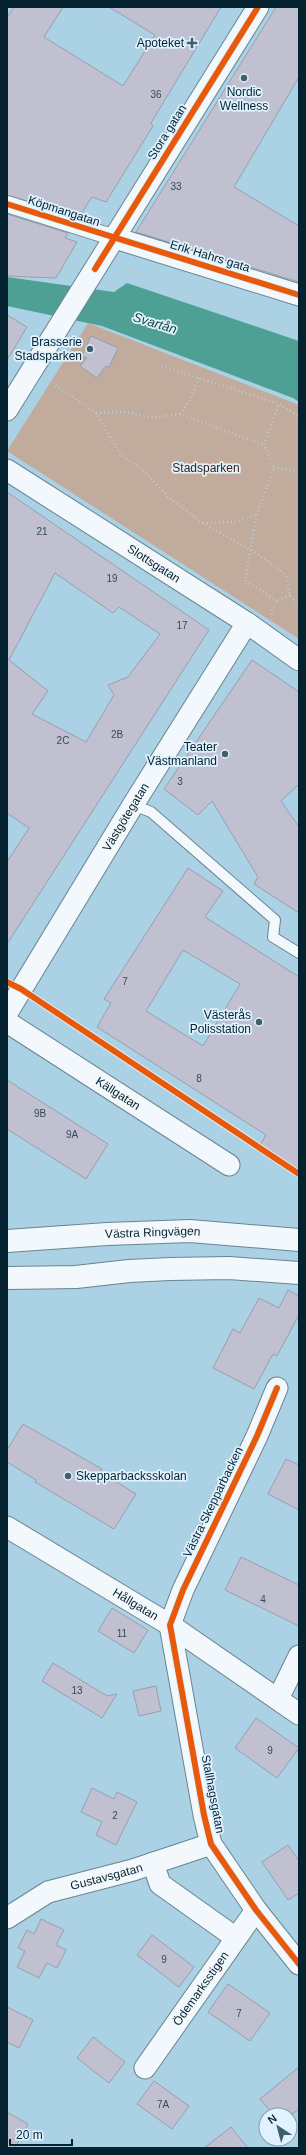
<svg xmlns="http://www.w3.org/2000/svg" width="306" height="2155" viewBox="0 0 306 2155" font-family="Arial,sans-serif">
  <style>
    .green { fill: #c0ab9c }
    .water { fill: #4fa094 }
    .building { fill: #c0c0d1; stroke: #989eac; fill-rule: evenodd }
    .lines { fill: none; stroke-linecap: round; stroke-linejoin: round }
    .service-casing { stroke: #698592; stroke-width: 12 }
    .pedestrian-casing { stroke: #698592; stroke-width: 18 }
    .minor-casing { stroke: #698592; stroke-width: 23 }
    .secondary-casing { stroke: #698592; stroke-width: 24 }
    .path { stroke: #bfcbd1; stroke-width: 2.5; stroke-dasharray: 1 3; stroke-linecap: butt }
    .service { stroke: #f2f8fb; stroke-width: 10 }
    .pedestrian { stroke: #f2f8fb; stroke-width: 16 }
    .minor { stroke: #f2f8fb; stroke-width: 21 }
    .secondary { stroke: #f2f8fb; stroke-width: 22 }
    .cycleway-casing { stroke: #dff2fe; stroke-width: 8 }
    .cycleway { stroke: #e8590c; stroke-width: 6 }
    .poi-dot { fill: #3f5f6f; stroke: #dff2fe; stroke-width: 1.5 }
    .labels { text-anchor: middle; dominant-baseline: central; stroke-width: 3.5; stroke-linejoin: round; paint-order: stroke }
    .number-label { font-size: 10px; fill: #344a58 }
    .poi-label { font-size: 12px; fill: #052230; stroke: #dff2fe; text-anchor: end }
    .street-label { font-size: 12px; fill: #052230; stroke: #dff2fe }
    .park-label { font-size: 12px; fill: #43220b; stroke: #dff2fe }
    .water-label { font-size: 13px; font-style: italic; fill: #12493b; stroke: #dff2fe }
  </style>
  <rect width="100%" height="100%" fill="#abd1e5"/>
  <!-- green -->
  <path class="green" d="M88 323 299 405V639L7 451Z"/>
  <!-- water -->
  <path class="water" d="M7 277 114 292 127 283 299 341V402L293 398 102 326 7 306Z"/>
  <!-- building -->
  <path class="building" d="M14 7H63L44 37 123 86 155 35 109 7H221L151 123 153 126 106 202 92 197 79 217 7 195V17Z
    M276 7H299V77L234 187 299 226V282L136 232Z
    M7 214 68 233 65 238 77 242 56 278 7 276Z
    M7 315 27 327 7 360Z
    M91 336 118 348 109 367 106 366 97 378 80 366 87 358 82 356Z
    M7 492 209 630 7 944V862L29 828 7 813ZM55 573 113 613 119 607 160 634 128 677 108 685 114 695 86 742 32 714 48 691 9 660Z
    M252 660 299 692V784L281 801 299 827V913L254 884 258 877 212 801 198 815 164 789Z
    M188 868 223 891 205 917 299 977V1170L260 1145 266 1135 97 1027 111 1003 104 999ZM183 950 240 984 203 1046 146 1011Z
    M7 1080 108 1144 86 1179 7 1129Z
    M288 1290 299 1296V1315L277 1356 273 1354 254 1389 213 1368 233 1329 240 1333 259 1298 279 1308Z
    M23 1424 102 1469 100 1472 136 1494 114 1529 35 1482 36 1480 7 1462V1450Z
    M286 1459 299 1465V1510L268 1494Z
    M241 1557 299 1585V1626L225 1590Z
    M112 1608 148 1630 134 1653 98 1631Z
    M53 1663 107 1696 117 1694 102 1718 42 1681Z
    M156 1686 161 1711 139 1716 133 1691Z
    M256 1718 299 1748 277 1778 235 1748Z
    M92 1788 114 1799 117 1792 137 1802 116 1845 96 1835 102 1822 81 1812Z
    M288 1845 299 1861V1893L288 1900 262 1862Z
    M41 1919 64 1930 56 1945 66 1950 57 1968 47 1963 39 1978 17 1967 25 1951 18 1948 27 1930 34 1934Z
    M152 1935 194 1967 179 1987 137 1955Z
    M228 1984 270 2013 250 2041 208 2012Z
    M7 2007 33 2020 19 2048 7 2042Z
    M93 2037 125 2062 109 2083 77 2058Z
    M299 2067V2109L291 2115H274L260 2099Z
    M154 2081 189 2106 172 2129 137 2104Z
    M7 2112 28 2124 15 2148H7Z
    M231 2127 248 2148H204Z"/>
  <g class="lines">
    <defs>
      <path id="service" d="M133 805 151 812 275 920 273 937 299 953"/>
      <path id="pedestrian" d="M7 204 115 238"/>
      <g id="minor">
        <path d="M115 238 299 295"/>
        <path d="M7 410 258 7"/>
        <path id="s1" d="M7 470 247 623 299 660"/>
        <path id="s2" d="M7 1013 133 805 247 623"/>
        <path id="s3" d="M7 1022 229 1165"/>
        <path d="M277 1388 257 1436 183 1590 170 1625 204 1815 211 1844 256 1910 299 1964"/>
        <path id="s4" d="M7 1527 170 1625 299 1714"/>
        <path d="M278 1699 299 1656"/>
        <path d="M153 1863 160 1884 236 1938"/>
        <path id="s5" d="M7 1918 48 1892 133 1870 211 1844"/>
        <path id="s6" d="M145 2068 256 1910"/>
      </g>
      <g id="secondary">
        <path id="s7" d="M7 1241 107 1234 190 1231 299 1240"/>
        <path d="M7 1278 76 1277 129 1271 170 1269 229 1268 299 1273"/>
      </g>
    </defs>
    <!-- service casing -->
    <use href="#service" class="service-casing"/>
    <!-- pedestrian casing -->
    <use href="#pedestrian" class="pedestrian-casing"/>
    <!-- minor casing -->
    <use href="#minor" class="minor-casing"/>
    <!-- secondary casing -->
    <use href="#secondary" class="secondary-casing"/>
    <!-- path -->
    <path class="path" d="M96 7 151 41
      M187 64 195 69
      M121 267 207 301 299 334
      M162 366 279 404 299 417
      M49 381 96 413 120 454 146 473 167 496 203 523 251 550 280 570 287 578 290 595 299 608
      M96 413 126 412 154 418 180 414 264 445
      M180 414 190 400 199 378
      M274 468 299 471
      M203 523 235 522 257 514
      M277 601 245 580 257 514 274 468 264 445 279 404
      M270 614 277 601 290 595
      M241 1150 248 1141"/>
    <!-- service -->
    <use href="#service" class="service"/>
    <!-- pedestrian -->
    <use href="#pedestrian" class="pedestrian"/>
    <!-- minor -->
    <use href="#minor" class="minor"/>
    <!-- secondary -->
    <use href="#secondary" class="secondary"/>
    <defs>
      <path id="cycleway" d="M7 204 299 295
        M95 269 258 7
        M7 982 21 989 299 1174
        M277 1388 257 1436 183 1590 170 1625 204 1815 211 1844 256 1910 299 1964"/>
    </defs>
    <!-- cycleway casing -->
    <use href="#cycleway" class="cycleway-casing"/>
    <!-- cycleway -->
    <use href="#cycleway" class="cycleway"/>
  </g>
  <!-- markers -->
  <g class="poi-dot">
    <path d="M190 37h4v4h4v4h-4v4h-4v-4h-4v-4h4z"/>
    <circle cx="244" cy="78" r="4"/>
    <circle cx="90" cy="349" r="4"/>
    <circle cx="225" cy="754" r="4"/>
    <circle cx="259" cy="1022" r="4"/>
    <circle cx="68" cy="1476" r="4"/>
  </g>
  <g class="labels">
    <!-- number labels -->
    <g class="number-label">
      <text x="156" y="94">36</text>
      <text x="176" y="186">33</text>
      <text x="42" y="531">21</text>
      <text x="112" y="578">19</text>
      <text x="182" y="625">17</text>
      <text x="117" y="734">2B</text>
      <text x="63" y="740">2C</text>
      <text x="180" y="781">3</text>
      <text x="125" y="981">7</text>
      <text x="199" y="1078">8</text>
      <text x="40" y="1113">9B</text>
      <text x="72" y="1134">9A</text>
      <text x="263" y="1599">4</text>
      <text x="122" y="1633">11</text>
      <text x="77" y="1690">13</text>
      <text x="270" y="1750">9</text>
      <text x="115" y="1815">2</text>
      <text x="164" y="1959">9</text>
      <text x="239" y="2013">7</text>
      <text x="163" y="2104">7A</text>
    </g>
    <!-- poi labels -->
    <g class="poi-label">
      <text x="184" y="43">Apoteket</text>
      <text x="244" y="92" text-anchor="middle">Nordic<tspan x="244" dy="14">Wellness</tspan></text>
      <text x="82" y="342">Brasserie<tspan x="82" dy="14">Stadsparken</tspan></text>
      <text x="217" y="747">Teater<tspan x="217" dy="14">Västmanland</tspan></text>
      <text x="251" y="1015">Västerås<tspan x="251" dy="14">Polisstation</tspan></text>
      <text x="76" y="1476" text-anchor="start">Skepparbacksskolan</text>
    </g>
    <!-- street labels -->
    <g class="street-label">
      <text transform="translate(167 132) rotate(-58)">Stora gatan</text>
      <text transform="translate(64 211) rotate(18)">Köpmangatan</text>
      <text transform="translate(210 256) rotate(17)">Erik Hahrs gata</text>
      <text stroke="none"><textPath href="#s1" startOffset="174">Slottsgatan</textPath></text>
      <text stroke="none"><textPath href="#s2" startOffset="229">Västgötegatan</textPath></text>
      <text stroke="none"><textPath href="#s3" startOffset="132">Källgatan</textPath></text>
      <text stroke="none"><textPath href="#s7" startOffset="146">Västra Ringvägen</textPath></text>
      <text transform="translate(213 1502) rotate(-64)">Västra Skepparbacken</text>
      <text stroke="none"><textPath href="#s4" startOffset="150">Hållgatan</textPath></text>
      <text transform="translate(213 1794) rotate(79)">Stallhagsgatan</text>
      <text stroke="none"><textPath href="#s5" startOffset="109">Gustavsgatan</textPath></text>
      <text stroke="none"><textPath href="#s6" startOffset="97">Ödemarksstigen</textPath></text>
    </g>
    <!-- park labels -->
    <g class="park-label">
      <text x="206" y="468">Stadsparken</text>
    </g>
    <!-- water labels -->
    <g class="water-label">
      <text transform="translate(155 323) rotate(17)">Svartån</text>
    </g>
  </g>
  <!-- border -->
  <rect width="306" height="2155" fill="none" stroke="#052230" stroke-width="16"/>
  <!-- north arrow -->
  <g transform="translate(278 2127) rotate(324)"><circle r="19" fill="#dff2fe" stroke="#889fac"/>
  <path d="M0-3L7 15L0 10L-7 15Z" fill="#3f5f6f"/>
  <text y="-6" font-size="11" font-weight="bold" text-anchor="middle" fill="#052230">N</text>
  </g>
  <!-- scale -->
  <path d="M10 2139v6h62v-6" fill="none" stroke="#052230" stroke-width="2"/>
  <text x="16" y="2139" font-size="12" fill="#052230" stroke="#dff2fe" stroke-width="3" paint-order="stroke">20 m</text>
</svg>
